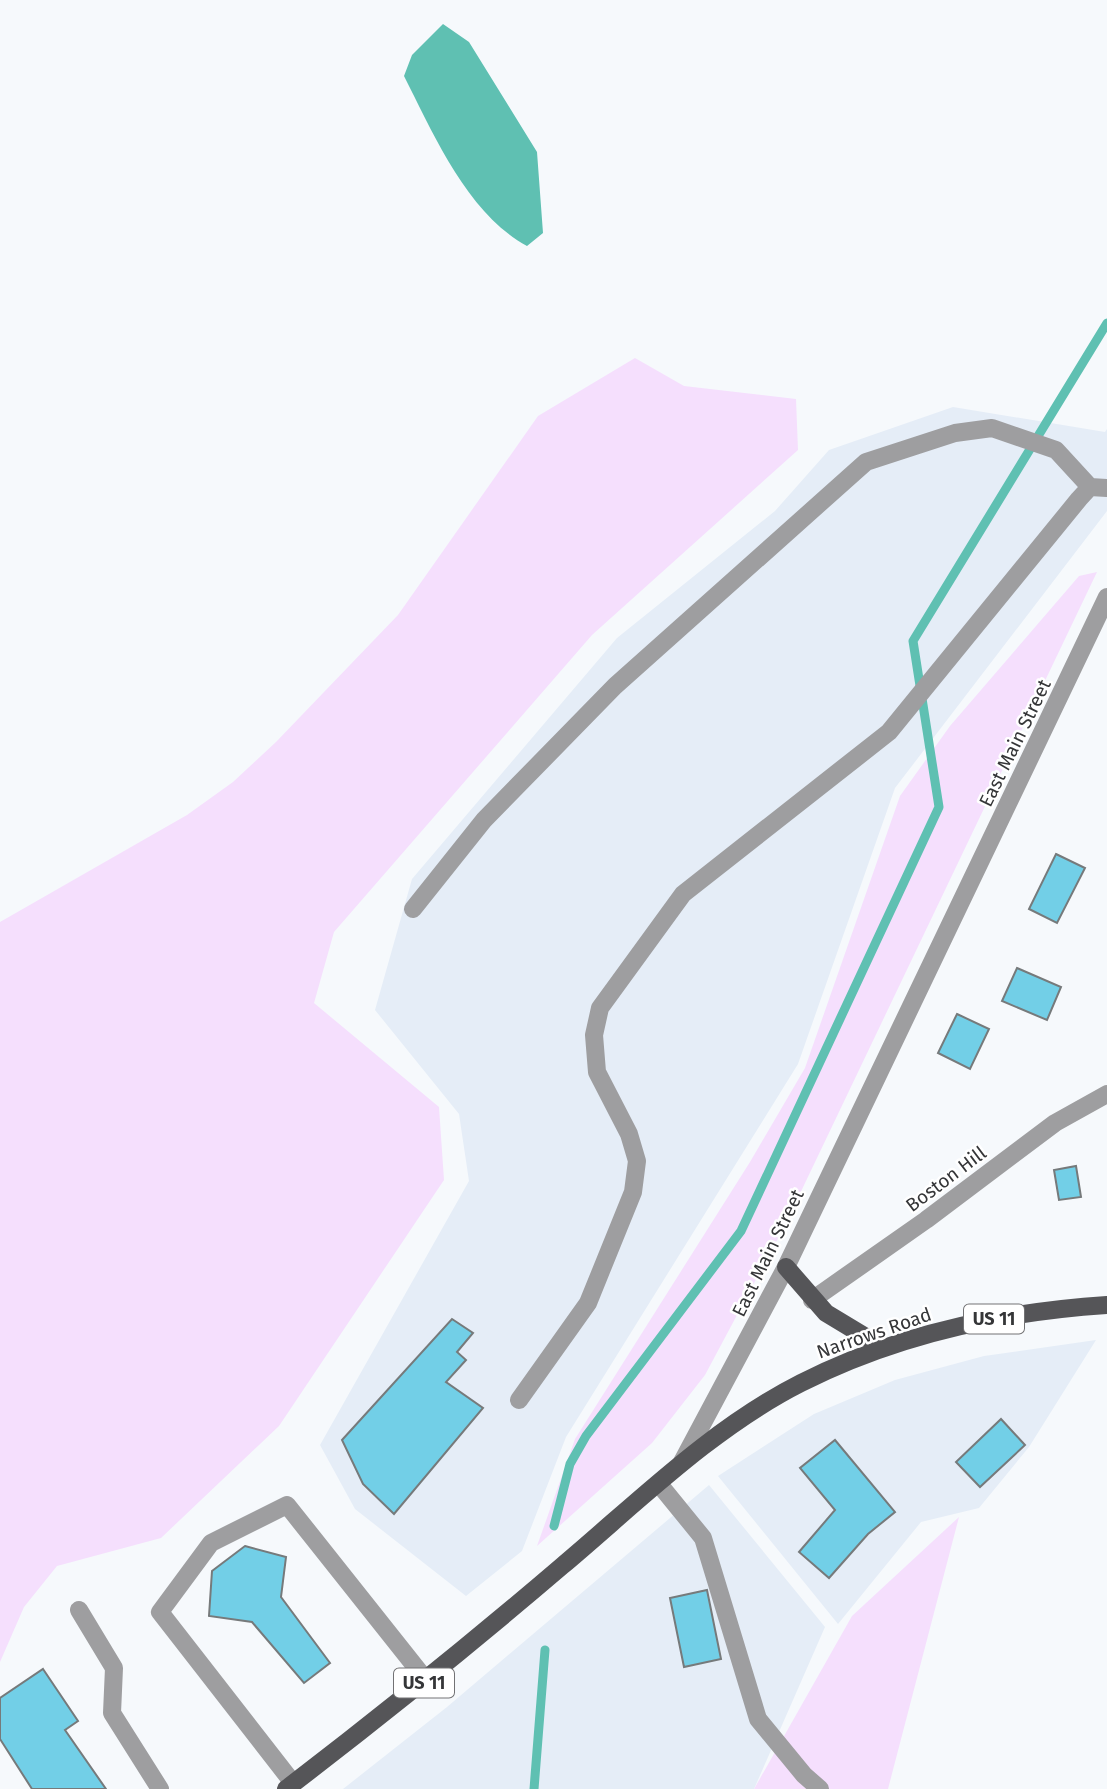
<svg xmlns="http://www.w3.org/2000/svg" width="1107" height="1789" viewBox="0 0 1107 1789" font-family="'Fira Sans',sans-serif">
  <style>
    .built { fill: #e5edf7 }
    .green { fill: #f5dffd }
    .water { fill: #5fc0b2 }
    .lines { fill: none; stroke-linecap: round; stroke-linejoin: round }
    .stream { stroke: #5fc0b2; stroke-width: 9 }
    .building { fill: #72cfe7; stroke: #767a7b; stroke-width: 2 }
    .minor { stroke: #9e9ea0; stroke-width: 18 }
    .major { stroke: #555558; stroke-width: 18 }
    .labels { text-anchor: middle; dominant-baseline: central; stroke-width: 5; stroke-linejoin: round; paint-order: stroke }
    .shield { fill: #fff; stroke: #727274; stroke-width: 2 }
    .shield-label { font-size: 18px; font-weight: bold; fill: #353638 }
    .street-label { font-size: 19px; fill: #353638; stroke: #fff }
  </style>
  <rect width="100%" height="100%" fill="#f6f9fc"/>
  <!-- built -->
  <path class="built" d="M953 407 1105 432 1107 429V511L895 788 798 1064 566 1437 522 1551 466 1596 355 1509 320 1445 469 1181 459 1114 375 1010 412 879 617 638 775 511 829 450Z
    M1096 1340 1029 1447 979 1508 921 1522 838 1624 718 1476 814 1414 895 1380 984 1356Z
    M709 1485 825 1627 754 1789H343L447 1707Z"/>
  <!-- green -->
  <path class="green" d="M635 358 684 386 796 399 798 450 592 635 334 932 314 1003 439 1107 444 1180 279 1426 161 1538 57 1566 24 1607 0 1662V922L187 815 233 782 276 742 398 615 538 416Z
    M1097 572 784 1227 705 1375 652 1443 537 1546 575 1439 750 1162 805 1068 900 796 950 726 1079 576Z
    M959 1517 888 1789H754L852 1616Z"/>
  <!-- water -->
  <path class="water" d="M443 24 469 42 537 152 543 233 527 246C467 213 434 135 404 76L412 55Z"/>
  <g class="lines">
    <!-- stream -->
    <path class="stream" d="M554 1526 570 1464 586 1436 741 1231 939 807 913 641 1107 323
      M534 1789 545 1650"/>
  </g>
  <!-- building -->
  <path class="building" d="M1056 854 1085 868 1057 923 1029 909Z
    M1017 968 1061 987 1047 1020 1002 1001Z
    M957 1014 989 1029 970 1069 938 1053Z
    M1076 1166 1081 1197 1059 1200 1054 1170Z
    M452 1319 473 1333 457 1352 466 1360 446 1382 483 1408 394 1514 363 1484 342 1440Z
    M1001 1419 1025 1445 980 1487 956 1462Z
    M835 1440 895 1512 868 1534 829 1578 799 1552 835 1510 800 1468Z
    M245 1546 286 1557 281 1597 330 1663 304 1683 252 1622 209 1616 212 1571Z
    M707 1590 721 1659 684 1667 670 1598Z
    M43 1669 78 1721 65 1730 106 1789H32L0 1739V1698Z"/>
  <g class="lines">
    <!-- minor -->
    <path class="minor" d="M413 909 484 820 615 686 866 462 955 433 992 428 1056 450 1090 487
      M812 1300 926 1220 1055 1123 1107 1094
      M519 1400 588 1303 633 1192 637 1161 629 1134 597 1072 594 1035 600 1008 683 894 889 732 1079 499 1090 487 1107 488
      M682 1462 786 1267 1107 597
      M659 1484 703 1538 758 1719 804 1775 820 1789
      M79 1610 114 1668 112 1713 160 1789
      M293 1783 160 1612 211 1543 287 1505 426 1680"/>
    <!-- major -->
    <path class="major" d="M786 1267 826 1313 884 1348
      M286 1789C380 1717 472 1643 562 1566 638 1502 712 1428 801 1383 896 1335 1001 1312 1107 1305"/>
  </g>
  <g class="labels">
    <!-- shield labels -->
    <g class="shield">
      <rect x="964" y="1304.5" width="60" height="29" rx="5"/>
      <rect x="394" y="1668.5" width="60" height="29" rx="5"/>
    </g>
    <g class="shield-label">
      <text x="994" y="1319">US 11</text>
      <text x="424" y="1683">US 11</text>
    </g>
    <!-- street labels -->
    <g class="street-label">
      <text transform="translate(1015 743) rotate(-64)">East Main Street</text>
      <text transform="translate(946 1179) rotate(-37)">Boston Hill</text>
      <text transform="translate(768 1253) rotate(-64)">East Main Street</text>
      <text transform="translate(874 1333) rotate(-19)">Narrows Road</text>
    </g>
  </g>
</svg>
